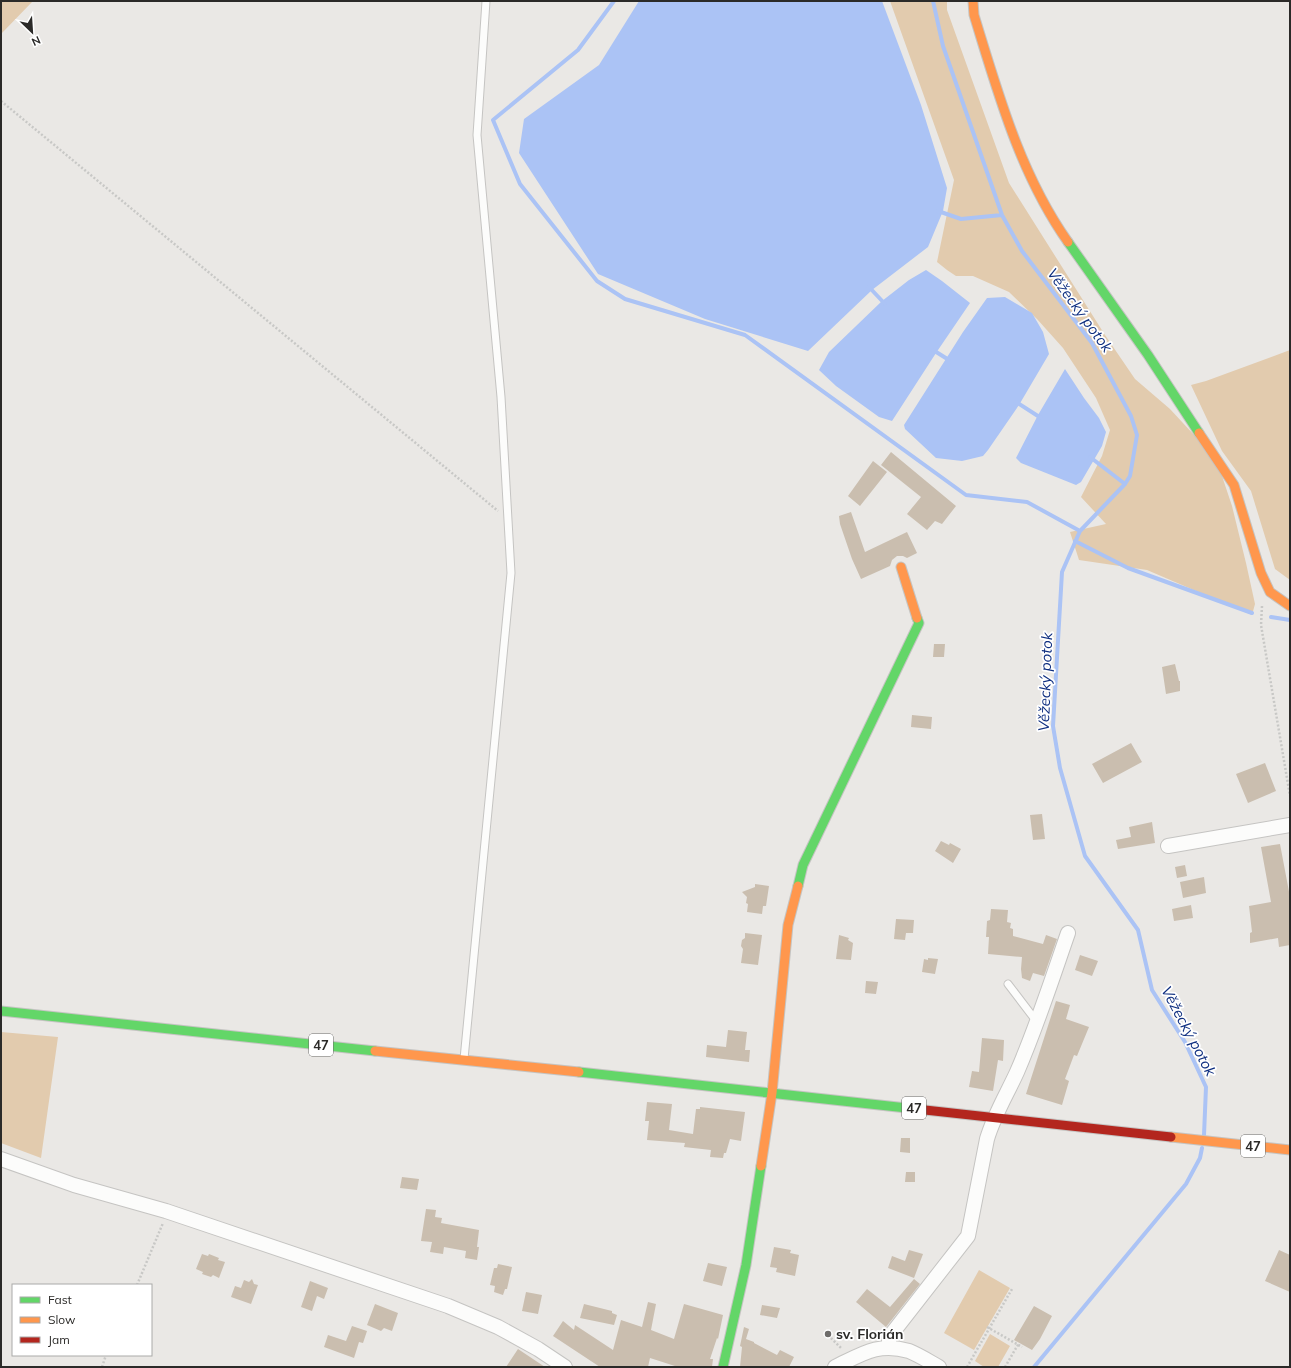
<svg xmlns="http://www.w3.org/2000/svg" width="1291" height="1368" viewBox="0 0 1291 1368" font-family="Mulish,sans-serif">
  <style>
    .green { fill: #e2cbae }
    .water { fill: #abc3f5 }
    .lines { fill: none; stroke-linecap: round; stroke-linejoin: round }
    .stream { stroke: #abc3f5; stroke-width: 4 }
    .building { fill: #cabeaf }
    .lane-casing { stroke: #c5c4c2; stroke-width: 9 }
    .street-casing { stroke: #c5c4c2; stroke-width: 16 }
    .fast-casing { stroke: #c5c4c2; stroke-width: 11 }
    .slow-casing { stroke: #c5c4c2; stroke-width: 11 }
    .jam-casing { stroke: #c5c4c2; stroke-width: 11 }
    .path { stroke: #c8c8c6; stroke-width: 2.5; stroke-dasharray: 2 2; stroke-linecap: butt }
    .lane { stroke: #fcfcfb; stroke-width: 7 }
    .street { stroke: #fcfcfb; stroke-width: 14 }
    .fast { stroke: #63d668; stroke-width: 9 }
    .slow { stroke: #ff974d; stroke-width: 9 }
    .jam { stroke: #b3261e; stroke-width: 9 }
    .poi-dot { fill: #6e6c6a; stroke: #fff; stroke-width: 1.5 }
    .labels { text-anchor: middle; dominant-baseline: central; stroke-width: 3.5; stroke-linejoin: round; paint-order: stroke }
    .shield { fill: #fff; stroke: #6b6a68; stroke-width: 1 }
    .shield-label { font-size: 13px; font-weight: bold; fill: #2b2a28 }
    .poi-label { font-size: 14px; font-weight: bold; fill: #2b2a28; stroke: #fff; text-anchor: start }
    .water-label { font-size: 15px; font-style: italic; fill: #0f2f80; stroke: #fff }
  </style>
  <rect width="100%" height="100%" fill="#eae8e5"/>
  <!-- green -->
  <path class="green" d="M1 1H33L1 34Z
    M890 1H947V10L1009 183 1105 335 1135 379 1170 409 1195 436 1220 470 1232 506 1246 563 1255 604 1252 615 1147 570 1079 560 1070 532 1106 524 1081 497 1102 456 1110 430 1096 398 1063 348 1037 319 1009 292 973 276H956L947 270 937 262 954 180Z
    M1290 350V580L1275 569 1251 491 1222 451 1191 385 1206 381Z
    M1 1032 58 1037 41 1158 1 1143Z
    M979 1270 1010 1288 974 1350 944 1333Z
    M990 1334 1010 1346 998 1367H984L975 1361Z"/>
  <!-- water -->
  <path class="water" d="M639 1H882L921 105 947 188 943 211 928 247 872 290 808 351 705 319 598 274 519 153 524 119 599 65Z
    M926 270 942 281 970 303 936 353 892 421 879 417 836 386 819 370 829 352 882 301 909 280Z
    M1005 297 1032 313 1043 332 1049 354 1019 405 988 450 983 456 962 461 936 458 905 429 904 425 963 332 987 298Z
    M1065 369 1084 398 1099 418 1106 432 1102 446 1081 482 1076 485 1021 463 1016 458 1038 415Z"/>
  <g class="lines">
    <!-- stream -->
    <path class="stream" d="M614 1 578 50 493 120 520 184 597 281 625 299 745 335 966 495 1027 502 1080 531
      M933 1 943 46 1002 215 1022 251 1092 343 1131 416 1137 435 1130 476 1125 484 1080 531 1062 572 1053 726 1060 768 1085 856 1138 930 1152 990 1185 1042 1206 1087 1204 1135
      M938 211 961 219 1002 215
      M869 287 885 304
      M933 350 949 360
      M1016 402 1041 418
      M1090 457 1125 484
      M1075 541 1128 568 1252 613
      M1271 617 1290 620
      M1034 1367 1186 1184 1200 1158 1202 1148"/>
  </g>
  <!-- building -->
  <path class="building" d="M891 452 956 506 942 524 935 521 927 530 907 514 921 497 881 465Z
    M873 461 887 472 860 506 848 496Z
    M851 512 865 552 907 532 917 553 907 558 903 556H897L892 560 890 566 861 579 852 559 840 524 839 516Z
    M934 644H945L944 657H933Z
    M1175 664 1179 681H1180V691L1166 694 1162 667Z
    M912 715 932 717 931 729 911 727Z
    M1131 743 1142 762 1103 783 1092 764Z
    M1265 763 1276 791 1248 803 1236 774Z
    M1042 814 1045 839 1033 840 1030 815Z
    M1152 822 1155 843 1118 849 1116 840 1131 837 1129 827Z
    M941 841 949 845 950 843 961 849 953 863 935 851Z
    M1280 844 1290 897V945L1279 947 1278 938 1250 943V933L1252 932 1249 906 1271 902 1261 847Z
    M1185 865 1187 876 1177 878 1175 867Z
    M1204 877 1206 893 1183 898 1180 882Z
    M755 884 769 886 766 906H763L762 914 747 912 748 904 746 903 747 897 742 892 755 887Z
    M1191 905 1193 918 1174 921 1172 909Z
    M991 909 1008 910 1007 922 1011 923 1010 928 1013 929V936L1043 944 1046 935 1057 939 1044 976 1033 973 1030 981 1022 978 1021 969 1022 957 988 954 989 937H986L987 921 990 920Z
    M896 919 914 920 913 933H906L905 940 894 939Z
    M745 933 762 935 758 965 741 963 743 949 741 946 742 940 745 938Z
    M839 935 849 938 848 940 853 943 851 960 836 959Z
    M1080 955 1098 961 1092 976 1075 970Z
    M928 958 938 959 935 974 922 972 924 959 928 960Z
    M866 981 878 982 876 994 865 993Z
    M1056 1001 1070 1005 1066 1019 1089 1027 1077 1056 1074 1055 1065 1079 1069 1081 1062 1105 1026 1094Z
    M728 1030 747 1032 745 1050H750L749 1062 706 1057 707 1045 726 1047Z
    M982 1038 1004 1040 1003 1061 998 1060 993 1091 969 1087 972 1071 979 1072Z
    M647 1102 672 1104 669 1130 693 1134 696 1109H700V1107L745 1112 741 1141 730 1139 726 1153H724L723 1158 710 1157 711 1150 684 1147 685 1143 647 1140 649 1121H645Z
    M901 1138H910V1153L900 1152Z
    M906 1172H915V1182H905Z
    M402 1177 419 1179 417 1190 400 1188Z
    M426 1209 436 1210 435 1217 442 1218 441 1223 479 1230 477 1247H479L477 1260 465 1258 466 1251 444 1247 443 1254 430 1252 432 1242 421 1241Z
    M774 1247 791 1250 790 1253 799 1255 795 1276 776 1272 777 1268 770 1267Z
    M909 1250 923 1254 914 1278 888 1268 892 1256 905 1261Z
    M1279 1250 1290 1255V1292L1265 1281Z
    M202 1254 208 1256 209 1254 219 1258 218 1260 225 1262 219 1278 213 1275 211 1277 202 1274 203 1272 196 1269Z
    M708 1263 727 1267 722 1286 703 1281Z
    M498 1264 512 1267 507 1289H505L503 1295 494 1292 495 1286 490 1285 494 1268H497Z
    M252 1279 254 1284 258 1285 251 1304 231 1297 235 1286 241 1288 244 1280 249 1282Z
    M914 1279 920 1284 886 1327 856 1302 867 1289 890 1307Z
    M310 1281 328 1288 324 1299 317 1296 312 1311 301 1307Z
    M526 1292 542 1295 538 1314 522 1311Z
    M648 1302 656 1304 651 1330 674 1339 684 1304 723 1315 718 1339 717 1338 710 1359H713L712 1367H678L650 1358 648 1367H600L553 1336 563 1321 574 1330 575 1325 613 1350 621 1320 642 1327Z
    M375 1304 398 1313 392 1331 384 1328 381 1331 367 1325Z
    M584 1304 612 1311V1313L617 1315 614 1325 580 1318Z
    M762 1305 780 1308 777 1318 760 1315Z
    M1034 1306 1052 1316 1040 1339 1032 1350 1014 1340Z
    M352 1326 367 1331 363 1343 359 1342 354 1358 324 1347 328 1335 346 1341Z
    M744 1327 749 1329 746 1339 754 1342V1343L777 1355 780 1350 794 1357 789 1367H740L742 1347 740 1346Z
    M518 1349 545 1367H506Z"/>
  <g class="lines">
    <defs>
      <path id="lane" d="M1008 984 1037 1022
        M464 1059 511 573 501 397 477 135 486 1"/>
      <path id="street" d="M1168 846 1290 825
        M1 1159 74 1185 166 1211 448 1306 498 1327 538 1349 565 1367
        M888 1347 890 1336 968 1236 987 1139C994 1115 1007 1094 1017 1072 1037 1026 1052 979 1068 933
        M835 1367C862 1354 878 1342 909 1351 919 1355 930 1362 939 1367"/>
      <path id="fast" d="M1068 242 1148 355 1199 433
        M798 886 803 865 919 623 917 618
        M1 1011 375 1051
        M579 1072 925 1110
        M723 1367 746 1265 761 1166"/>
      <path id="slow" d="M973 1 974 15C998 93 1020 174 1068 242
        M1199 433 1234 485 1261 573 1270 592 1290 606
        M901 567 917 618
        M375 1051 579 1072
        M1171 1137 1290 1150
        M761 1166 772 1093 788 925 798 886"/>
      <path id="jam" d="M925 1110 1171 1137"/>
    </defs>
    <!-- lane casing -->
    <use href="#lane" class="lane-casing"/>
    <!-- street casing -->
    <use href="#street" class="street-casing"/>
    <!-- fast casing -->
    <use href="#fast" class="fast-casing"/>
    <!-- slow casing -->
    <use href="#slow" class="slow-casing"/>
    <!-- jam casing -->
    <use href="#jam" class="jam-casing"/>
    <!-- path -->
    <path class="path" d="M1 101 498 511
      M1262 606 1261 625 1290 796
      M137 1285 163 1223
      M987 1327 1022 1347
      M831 1338 842 1349
      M102 1367 106 1355
      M967 1367 1012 1289
      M1005 1367 1019 1343"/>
    <!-- lane -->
    <use href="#lane" class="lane"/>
    <!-- street -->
    <use href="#street" class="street"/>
    <!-- fast -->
    <use href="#fast" class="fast"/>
    <!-- slow -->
    <use href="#slow" class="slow"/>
    <!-- jam -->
    <use href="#jam" class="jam"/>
  </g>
  <!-- markers -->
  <circle class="poi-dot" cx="828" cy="1334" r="4"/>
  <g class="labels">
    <!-- shield labels -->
    <g class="shield">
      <rect x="309" y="1034" width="24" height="22" rx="3"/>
      <rect x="902" y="1097" width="24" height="22" rx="3"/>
      <rect x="1241" y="1135" width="24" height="22" rx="3"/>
    </g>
    <g class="shield-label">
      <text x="321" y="1045">47</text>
      <text x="914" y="1108">47</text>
      <text x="1253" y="1146">47</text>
    </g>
    <!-- poi labels -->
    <g class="poi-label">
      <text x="836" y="1334">sv. Florián</text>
    </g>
    <!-- water labels -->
    <g class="water-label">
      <text transform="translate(1080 310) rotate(54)">Věžecký potok</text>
      <text transform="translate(1045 682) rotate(-88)">Věžecký potok</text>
      <text transform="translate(1189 1031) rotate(62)">Věžecký potok</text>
    </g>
  </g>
  <!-- border -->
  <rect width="1291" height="1368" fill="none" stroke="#2b2a28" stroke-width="4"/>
  <!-- legend -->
  <rect x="12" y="1284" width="140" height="72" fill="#ffffff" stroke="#aaaaa9"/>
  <rect x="20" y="1297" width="20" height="6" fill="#63d668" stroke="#aaaaa9"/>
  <text x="48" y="1304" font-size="12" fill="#2b2a28">Fast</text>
  <rect x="20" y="1317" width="20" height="6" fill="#ff974d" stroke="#aaaaa9"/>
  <text x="48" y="1324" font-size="12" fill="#2b2a28">Slow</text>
  <rect x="20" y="1337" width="20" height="6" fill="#b3261e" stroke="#aaaaa9"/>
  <text x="48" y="1344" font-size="12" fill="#2b2a28">Jam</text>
  <!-- north arrow -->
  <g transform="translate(32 32) rotate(155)" stroke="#ffffff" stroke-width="3" paint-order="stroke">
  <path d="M0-3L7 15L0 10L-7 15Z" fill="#2b2a28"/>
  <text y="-6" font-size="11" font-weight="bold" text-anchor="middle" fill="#2b2a28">N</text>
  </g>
</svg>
